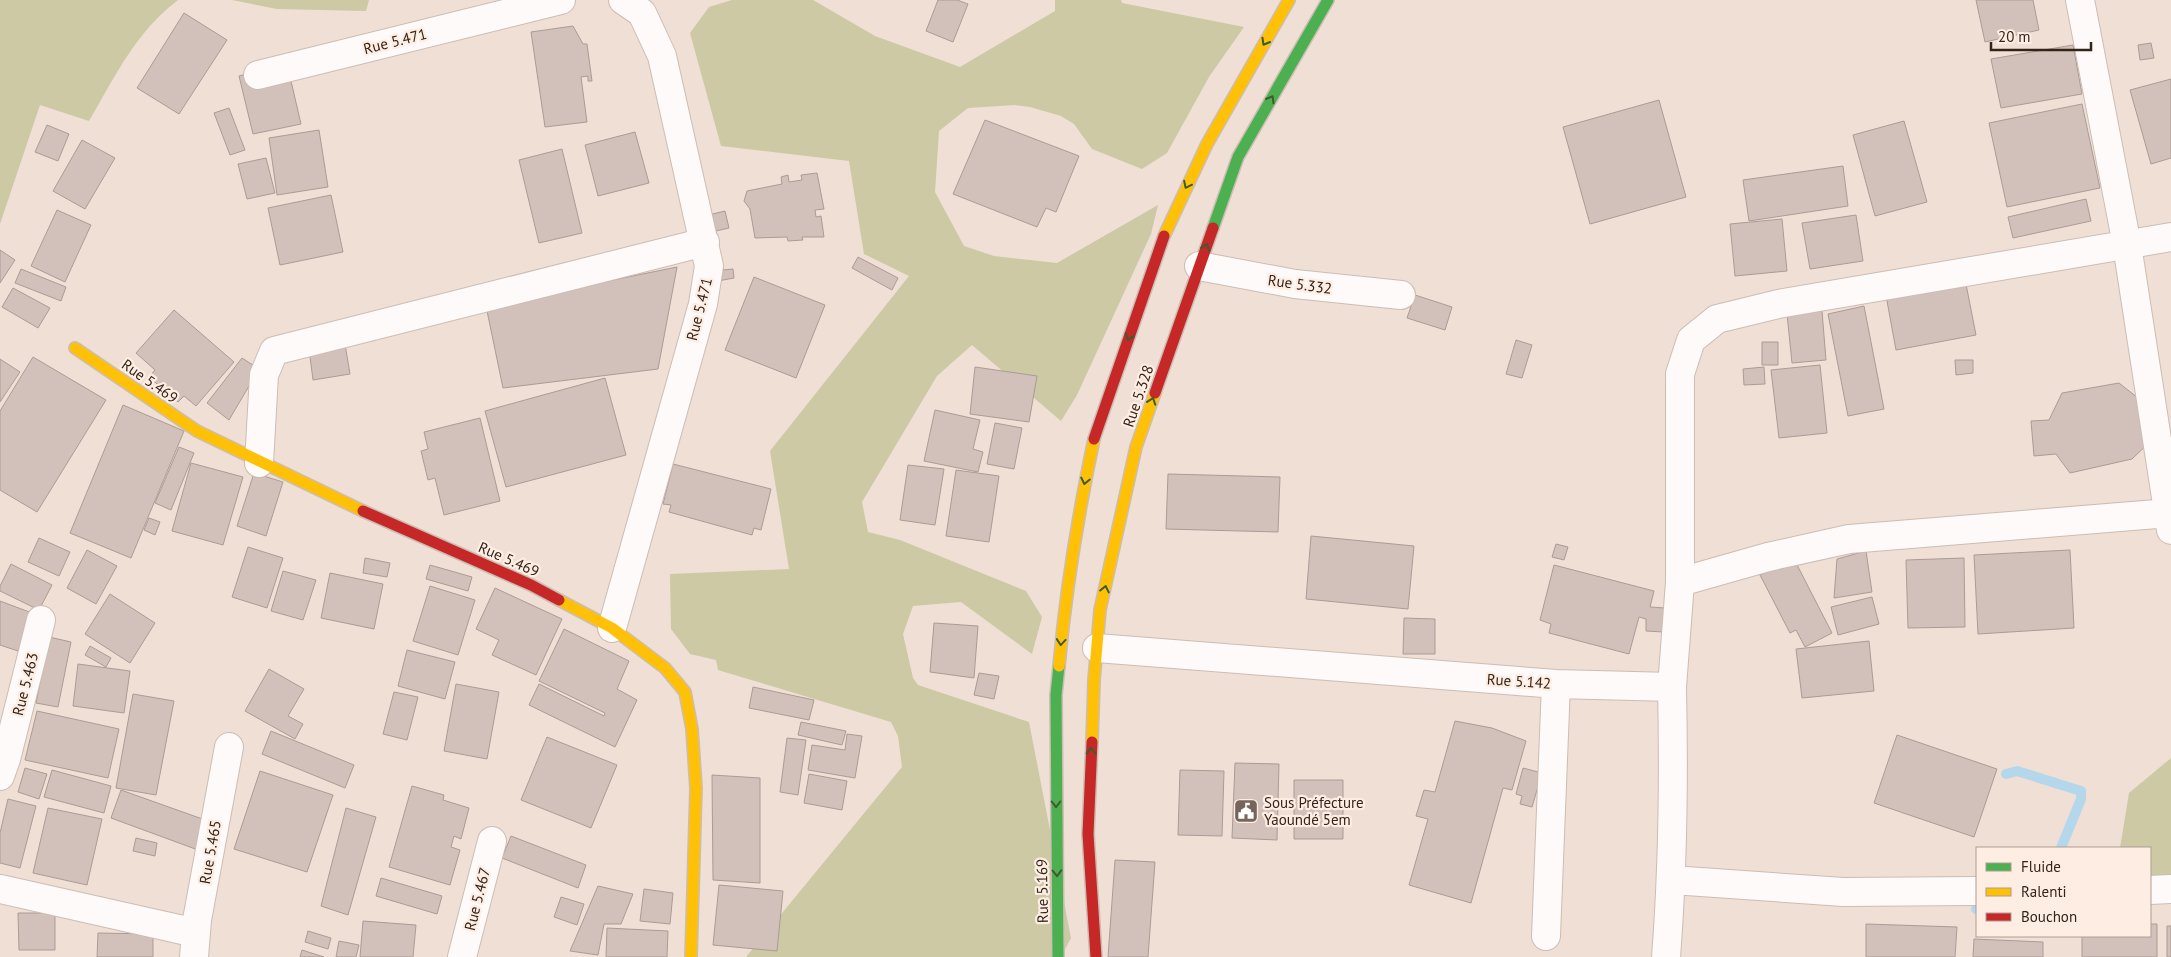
<svg xmlns="http://www.w3.org/2000/svg" width="2171" height="957" viewBox="0 0 2171 957" font-family="'PT Sans',sans-serif">
  <style>
    .green { fill: #ccc9a4 }
    .lines { fill: none; stroke-linecap: round; stroke-linejoin: round }
    .stream { stroke: #b4d7ec; stroke-width: 10 }
    .building { fill: #d2c1ba; stroke: #ab9b94 }
    .street-casing { stroke: #ccbdb4; stroke-width: 30 }
    .fast-casing { stroke: #ccbdb4; stroke-width: 14 }
    .slow-casing { stroke: #ccbdb4; stroke-width: 14 }
    .jam-casing { stroke: #ccbdb4; stroke-width: 14 }
    .street { stroke: #fdfaf9; stroke-width: 28 }
    .fast { stroke: #4caf50; stroke-width: 11 }
    .slow { stroke: #ffc107; stroke-width: 11 }
    .jam { stroke: #c62828; stroke-width: 11 }
    .oneway { stroke: #3d5c30 }
    .labels { text-anchor: middle; dominant-baseline: central; stroke-width: 4.5; stroke-linejoin: round; paint-order: stroke }
    .street-label { font-size: 15px; fill: #33241a; stroke: #feede2 }
    .poi-label { font-size: 15px; fill: #33241a; stroke: #feede2; text-anchor: start }
  </style>
  <rect width="100%" height="100%" fill="#f0dfd4"/>
  <!-- green -->
  <path class="green" d="M0 0H178C135 33 116 75 89 121L40 105 0 224Z
    M232 0H369L366 11 277 9Z
    M732 0H813L875 36 960 67 1055 11V0H1121L1122 3 1244 27 1209 77 1167 153 1142 169 1092 149 1074 124 1061 116 1030 107 1015 105 968 108 939 131 935 192 964 246 994 256 1057 263 1158 205 1151 234 1077 395 1061 421 972 345 937 376 862 502 868 532 900 540 1026 591 1042 617 1032 654 961 602 913 606 903 634 913 678 918 685 1029 722 1071 938 1061 957H746L902 767 898 736 891 722 718 670 716 660 690 654 671 629 670 574 789 569 770 451 909 276 864 254 849 161 721 146 690 33 709 7Z
    M2171 758V879L2150 880V848H2120L2129 793Z"/>
  <g class="lines">
    <!-- stream -->
    <path class="stream" d="M2006 774 2017 771 2081 791V799L2061 848
      M1976 909H1977"/>
  </g>
  <!-- building -->
  <path class="building" d="M938 0H957L968 4 953 42 926 31Z
    M1976 0H2033L2039 30 1985 42Z
    M184 13 227 40 179 114 137 88Z
    M573 26 583 44H587L592 81H588V76L581 77 587 122 545 127 531 32Z
    M2151 43 2154 58 2140 60 2138 45Z
    M2073 45 2082 94 2001 108 1991 59Z
    M288 68 301 124 253 134 239 76 263 70Z
    M2171 79V158L2151 164 2130 90Z
    M1659 100 1686 197 1590 224 1563 127Z
    M2082 104 2100 188 2007 207 1989 123Z
    M229 108 245 150 230 155 214 113Z
    M985 120 1079 156 1056 212 1046 208 1037 227 953 194Z
    M1904 121 1927 202 1875 216 1853 135Z
    M47 125 69 134 58 161 35 152Z
    M319 130 328 187 277 195 269 138Z
    M635 132 649 183 598 196 585 145Z
    M82 140 115 158 85 209 53 191Z
    M562 149 582 233 539 243 519 160Z
    M266 158 275 193 247 199 238 164Z
    M1843 166 1848 206 1749 221 1743 180Z
    M817 173 824 209 815 210 816 217 821 216 824 237H802L803 240 788 241 787 237 755 238 750 209 744 201 747 191 782 184 781 177 788 175 789 182 802 180 801 175Z
    M331 195 343 252 280 265 268 208Z
    M2086 199 2091 221 2013 238 2008 217Z
    M57 210 91 225 65 282 31 266Z
    M725 211 729 228 707 233 704 216Z
    M1856 215 1863 261 1810 269 1802 223Z
    M1782 219 1787 271 1735 276 1730 224Z
    M0 250 15 260 0 283Z
    M718 252 723 270 733 269 734 278 718 281Z
    M858 257 898 278 892 290 852 268Z
    M677 267 658 369 503 388 486 306Z
    M21 269 66 287 61 301 15 283Z
    M1964 274 1976 335 1896 350 1885 290Z
    M754 277 825 305 796 378 725 350Z
    M13 288 50 308 38 328 2 307Z
    M1415 295 1452 307 1445 330 1407 318Z
    M1864 306 1884 409 1848 416 1828 314Z
    M174 310 234 362 196 406 184 396 178 402 149 377 155 370 136 353Z
    M1822 311 1826 360 1792 363 1787 314Z
    M1516 340 1532 345 1522 378 1506 374Z
    M1762 342H1778V365H1762Z
    M345 344 350 374 313 380 309 349Z
    M33 357 106 400 37 512 0 490V411Z
    M242 358 259 369 229 420 207 403Z
    M0 359 20 372 0 402Z
    M1955 360H1973V373L1956 375Z
    M1820 365 1827 433 1779 438 1771 370Z
    M975 367 1037 376 1029 422 970 414Z
    M1764 367 1765 384 1744 385 1743 369Z
    M605 378 626 455 506 487 485 411Z
    M2119 383 2138 398 2154 438 2132 459 2070 473 2056 454 2034 456 2031 421 2049 420 2062 393Z
    M123 405 184 431 131 558 70 533Z
    M935 410 980 420 973 449 983 452 978 472 924 461Z
    M480 418 500 501 444 515 435 478 428 480 421 451 428 449 424 432Z
    M995 423 1022 428 1014 469 987 464Z
    M179 447 194 453 171 510 155 503Z
    M191 463 243 477 223 545 172 531Z
    M673 464 771 489 761 530 754 528 752 535 669 512 671 505 663 504Z
    M908 465 944 469 935 525 900 520Z
    M956 470 999 476 989 542 946 536Z
    M254 473 283 482 266 536 237 526Z
    M1168 474 1280 477 1278 532 1166 529Z
    M149 518 160 522 155 535 144 530Z
    M1311 536 1414 546 1408 609 1306 599Z
    M39 538 70 552 59 576 28 562Z
    M1556 544 1568 547 1564 560 1552 557Z
    M248 547 283 558 267 608 232 597Z
    M87 550 117 566 96 604 67 588Z
    M2070 550 2074 628 1978 634 1974 555Z
    M1866 551 1872 592 1834 598 1837 559Z
    M365 558 390 563 387 577 363 573Z
    M1964 558 1965 627 1908 628 1906 560Z
    M1794 559 1832 633 1805 647 1796 630 1790 633 1760 575Z
    M11 564 52 585 39 610 0 591V586Z
    M430 565 472 577 468 591 426 579Z
    M1554 565 1654 591 1650 607 1665 608 1663 632 1646 631V619L1639 617 1629 654 1549 633 1551 624 1540 620Z
    M283 571 316 580 303 620 271 611Z
    M330 573 383 584 374 629 321 618Z
    M430 586 475 600 458 655 413 641Z
    M495 588 562 619 536 675 492 655 499 640 476 629Z
    M110 594 155 623 130 663 85 634Z
    M1872 597 1879 624 1838 635 1831 607Z
    M0 601 32 613 18 651 0 645Z
    M1404 618 1435 619V654H1403Z
    M934 623 978 626 974 678 930 672Z
    M564 629 629 661 617 689 637 700 615 747 529 705 539 684 604 716 605 713 539 681Z
    M49 637 71 642 58 707 36 703Z
    M1869 641 1874 691 1802 698 1796 649Z
    M90 646 111 658 106 667 85 655Z
    M407 650 455 662 445 699 398 686Z
    M78 664 130 671 124 713 73 706Z
    M269 669 304 689 288 716 303 724 295 739 245 711Z
    M979 673 999 676 994 699 974 695Z
    M456 684 499 692 487 759 444 751Z
    M753 687 814 700 809 720 749 708Z
    M394 692 418 697 407 740 383 734Z
    M133 694 174 701 156 795 116 788Z
    M37 711 119 729 108 778 25 760Z
    M1455 721 1492 728 1526 741 1512 790 1503 788 1471 903 1409 885 1428 819 1416 816 1424 790 1435 792Z
    M801 722 846 731 842 745 798 735Z
    M271 731 354 765 345 788 262 754Z
    M847 734 862 736 855 778 808 770 812 745 845 750Z
    M1897 735 1997 769 1974 837 1874 803Z
    M547 737 617 765 591 828 521 800Z
    M787 738 806 740 798 795 780 792Z
    M1235 763 1279 764 1277 840 1232 838Z
    M25 768 47 774 39 799 18 792Z
    M1523 768 1542 773 1532 807 1520 804 1522 796 1516 794Z
    M52 770 111 786 104 813 44 797Z
    M1180 770 1224 771 1222 836 1178 835Z
    M260 771 333 795 307 872 234 849Z
    M809 774 847 781 842 810 804 803Z
    M712 775 760 778V883L713 880Z
    M1294 780H1343V839H1294Z
    M412 786 444 795 443 800 469 808 461 839 454 836 451 847 460 850 450 885 389 867Z
    M121 790 208 821 198 850 111 818Z
    M8 799 36 806 20 868 0 863V833Z
    M48 808 102 819 87 885 33 873Z
    M346 808 376 817 348 915 321 906Z
    M511 836 586 865 578 888 502 858Z
    M136 838 157 843 155 856 133 851Z
    M1115 860 1155 862 1148 957H1108Z
    M381 878 442 896 437 914 376 896Z
    M719 885 783 891 777 951 713 945Z
    M598 886 633 894 621 924H604L598 955 570 951Z
    M644 889 673 893 670 924 640 921Z
    M561 897 584 904 577 925 554 917Z
    M18 913H55V950H19Z
    M363 921 416 925 413 957H360Z
    M1866 924 1957 927 1955 957H1866Z
    M2150 924H2157V957H2082V936H2150Z
    M2167 926H2171V957H2167Z
    M607 928 668 931 667 957H606Z
    M308 931 331 938 328 949 305 942Z
    M98 933 153 934V957H97Z
    M1974 939 2043 942V957H1973Z
    M339 941 359 945 356 957H336Z
    M302 950 324 957H300Z"/>
  <g class="lines">
    <defs>
      <path id="street" d="M2080 0 2127 245 2171 530
        M258 75 561 0
        M1199 266 1295 284 1401 295
        M259 463 264 375 274 351 705 242
        M1680 582 1768 557 1849 539 2169 513
        M612 628 703 304 709 266 662 56 642 13 623 0
        M1097 648 1556 684 1672 687C1674 777 1673 867 1666 957
        M1672 687 1680 582V374L1691 340 1717 319 1778 304 2171 237
        M0 776 6 759 41 620
        M1672 880 1843 892 1977 891
        M0 889 196 933
        M2150 890 2171 889
        M1546 936 1556 684
        M194 957 197 920 229 747
        M462 957 492 841"/>
      <path id="fast" d="M1213 228 1238 157 1328 0
        M1058 957 1056 695 1059 666"/>
      <path id="slow" d="M1164 236 1207 144 1289 0
        M75 348 197 431 363 511
        M559 600 612 628 665 668 685 692 692 729 696 788 691 957
        M1059 666C1066 588 1078 515 1094 439
        M1092 742 1094 680 1100 610 1136 447 1155 393"/>
      <path id="jam" d="M1155 393 1213 228
        M1094 439 1164 236
        M363 511 531 585 559 600
        M1092 742 1088 834 1096 957"/>
    </defs>
    <!-- street casing -->
    <use href="#street" class="street-casing"/>
    <!-- fast casing -->
    <use href="#fast" class="fast-casing"/>
    <!-- slow casing -->
    <use href="#slow" class="slow-casing"/>
    <!-- jam casing -->
    <use href="#jam" class="jam-casing"/>
    <!-- street -->
    <use href="#street" class="street"/>
    <!-- fast -->
    <use href="#fast" class="fast"/>
    <!-- slow -->
    <use href="#slow" class="slow"/>
    <!-- jam -->
    <use href="#jam" class="jam"/>
  </g>
  <!-- one-way arrows -->
  <defs><path id="oneway-chevron" d="M-2-3.5L2.5 0L-2 3.5" fill="none" stroke-width="1.6" stroke-linecap="round" stroke-linejoin="round" transform="scale(1.25)"/></defs>
  <g class="oneway">
    <use href="#oneway-chevron" transform="translate(1265 42) rotate(120)"/>
    <use href="#oneway-chevron" transform="translate(1271 99) rotate(-60)"/>
    <use href="#oneway-chevron" transform="translate(1187 185) rotate(116)"/>
    <use href="#oneway-chevron" transform="translate(1206 247) rotate(-70)"/>
    <use href="#oneway-chevron" transform="translate(1129 337) rotate(109)"/>
    <use href="#oneway-chevron" transform="translate(1152 401) rotate(-71)"/>
    <use href="#oneway-chevron" transform="translate(1085 481) rotate(102)"/>
    <use href="#oneway-chevron" transform="translate(1105 589) rotate(-78)"/>
    <use href="#oneway-chevron" transform="translate(1061 642) rotate(95)"/>
    <use href="#oneway-chevron" transform="translate(1091 751) rotate(-88)"/>
    <use href="#oneway-chevron" transform="translate(1056 804) rotate(90)"/>
    <use href="#oneway-chevron" transform="translate(1057 873) rotate(89)"/>
  </g>
  <!-- icons -->
  <defs>
    <symbol id="civic-square" viewBox="-11 -11 22 22"><rect x="-9" y="-9" width="18" height="18" rx="4" fill="#75655b" stroke="#feede2"/><path d="M-.6-6.5H3V-4.5H.6V-3L4-1V1h2V6H-6V1h2V-1L-.6-3ZM-1.2 2.5V6h2.4V2.5Z" fill="#fff"/></symbol>
  </defs>
  <g fill-rule="evenodd">
    <use href="#civic-square" x="1232" y="797" width="28" height="28"/>
  </g>
  <g class="labels">
    <!-- street labels -->
    <g class="street-label">
      <text transform="translate(395 41) rotate(-14)">Rue 5.471</text>
      <text transform="translate(1300 284) rotate(8)">Rue 5.332</text>
      <text transform="translate(699 309) rotate(-76)">Rue 5.471</text>
      <text transform="translate(150 381) rotate(35)">Rue 5.469</text>
      <text transform="translate(1138 396) rotate(-71)">Rue 5.328</text>
      <text transform="translate(509 559) rotate(24)">Rue 5.469</text>
      <text transform="translate(1519 681) rotate(4)">Rue 5.142</text>
      <text transform="translate(25 684) rotate(-76)">Rue 5.463</text>
      <text transform="translate(210 852) rotate(-80)">Rue 5.465</text>
      <text transform="translate(1042 891) rotate(-91)">Rue 5.169</text>
      <text transform="translate(477 899) rotate(-76)">Rue 5.467</text>
    </g>
    <!-- poi labels -->
    <g class="poi-label">
      <text x="1264" y="802">Sous Préfecture<tspan x="1264" dy="17">Yaoundé 5em</tspan></text>
    </g>
  </g>
  <!-- legend -->
  <rect x="1976" y="847" width="175" height="90" fill="#feede2" stroke="#ad9d92"/>
  <rect x="1986" y="863" width="25" height="8" fill="#4caf50" stroke="#ad9d92"/>
  <text x="2021" y="872" font-size="15" fill="#33241a">Fluide</text>
  <rect x="1986" y="888" width="25" height="8" fill="#ffc107" stroke="#ad9d92"/>
  <text x="2021" y="897" font-size="15" fill="#33241a">Ralenti</text>
  <rect x="1986" y="913" width="25" height="8" fill="#c62828" stroke="#ad9d92"/>
  <text x="2021" y="922" font-size="15" fill="#33241a">Bouchon</text>
  <!-- scale -->
  <path d="M1991 42v8h100v-8" fill="none" stroke="#33241a" stroke-width="2.5"/>
  <text x="1998" y="42" font-size="15" fill="#33241a" stroke="#feede2" stroke-width="4" paint-order="stroke">20 m</text>
</svg>
